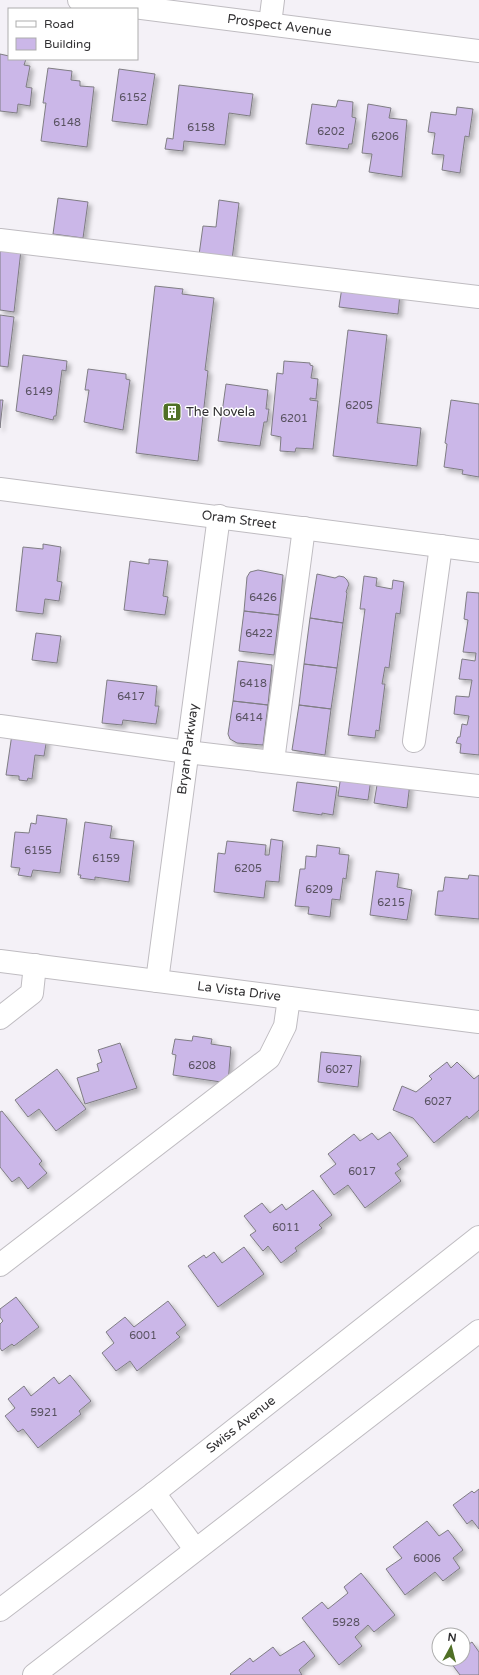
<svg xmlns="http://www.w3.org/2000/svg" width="479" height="1675" viewBox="0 0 479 1675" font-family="'Varela Round',sans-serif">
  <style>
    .building { fill: #cbb7e8; stroke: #7f7d83; filter: url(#shadow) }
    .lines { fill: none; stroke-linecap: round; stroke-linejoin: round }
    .minor-casing { stroke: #bfbcc1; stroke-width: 24 }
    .minor { stroke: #fff; stroke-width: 22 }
    .labels { text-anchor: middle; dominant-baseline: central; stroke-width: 3; stroke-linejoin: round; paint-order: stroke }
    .number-label { font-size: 11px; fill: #585260 }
    .street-label { font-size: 13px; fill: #323133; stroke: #fff }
    .poi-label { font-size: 13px; fill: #323133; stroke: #fff; text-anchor: start }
  </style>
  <defs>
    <filter id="shadow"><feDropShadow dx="3.5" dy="3.5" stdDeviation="2" flood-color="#0004"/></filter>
  </defs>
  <rect width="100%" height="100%" fill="#f4f1f7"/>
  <!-- building -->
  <path class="building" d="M0 54 9 56V59H26L24 65 30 66 26 87 32 88 30 106 18 104 17 113 0 111Z
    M48 68 72 71 71 80 80 81V86L94 87 87 147 41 141 46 103H43Z
    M119 69 155 74 147 125 112 121Z
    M179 85 253 94 250 116 229 113 225 145 184 141 183 151 165 149 167 138 173 139Z
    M338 100 353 102 352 117 356 118 352 144H349L348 149 306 144 312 104 336 107Z
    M368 104 391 108 389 118 407 120 402 177 369 172 372 154 362 153Z
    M457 107 473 109 469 137 465 136 460 173 442 170 444 155 432 154 435 133 428 132 431 112 456 115Z
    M58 198 88 202 83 238 53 234Z
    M219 200 239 203 232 260 199 255 203 226 216 227Z
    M0 248 21 250 14 312 0 310Z
    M155 286 183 289 182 294 214 298 205 370 208 371 198 461 136 453Z
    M342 287 400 294 398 314 339 307Z
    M0 315 14 317 8 367 0 366Z
    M348 330 387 335 377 423 421 428 417 466 333 456Z
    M23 355 67 361 66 371 62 370 56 416H54L53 420 16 411Z
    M284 361 310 363V365L313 366 311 378 318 379 316 399 310 398V400L318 401 313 449 296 448 295 452 280 451 281 437 271 435 277 373 283 374Z
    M88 369 126 374V379L130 380 123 430 84 422 89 390H85Z
    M226 384 268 390 266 409H269L267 422H264L260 446 218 441Z
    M0 400H3L0 428Z
    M451 400 479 404V477L462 474 463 470 444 467 447 444 445 443Z
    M43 544 61 547 57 581 62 582 59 601 45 599 43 614 16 611 23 547 43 549Z
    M149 559 168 561 163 596 168 597 165 615 124 610 130 561 149 564Z
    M258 570 283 575 279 615 244 611 247 577 250 572Z
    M317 574 335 578 339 576 344 577 347 580 349 584 346 592 347 593 343 623 310 618Z
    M364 576 377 578 376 586 392 589 393 580 404 582 400 614 396 613 389 668 385 667 382 684H385L379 731 376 730 375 738 348 735 365 609H360Z
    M467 592 479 593V755L460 753 461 744 456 743 458 737H460L462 724 467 725 469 716 454 714 456 696 469 697 472 680 459 679 462 659 475 661 476 653 463 652 468 620 464 619Z
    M244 611 279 615 274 655 239 651Z
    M310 618 343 623 337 668 304 664Z
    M36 633 61 636 57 663 32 660Z
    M238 661 272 665 268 705 233 701Z
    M304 664 337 668 331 709 299 705Z
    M107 680 157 686 155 706H159L156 724 123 720 122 725 102 723Z
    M233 701 268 705 263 745 237 743 230 739 228 734Z
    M299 705 331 709 325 755 292 750Z
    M12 734 47 738 44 756 35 755 32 779 28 778 27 781 19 780V776L6 775Z
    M341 775 371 779 368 800 338 796Z
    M378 779 410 783 407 808 374 803Z
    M297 782 337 787 333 815 322 813V815L293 811Z
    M37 815 67 819 60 873 33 870 31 877 18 875 20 868 11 867 15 832 29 833 31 823 36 824Z
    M85 822 112 826 110 838 134 841 129 882 95 877V880L80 878 81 875H78Z
    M271 839 283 841 279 882 266 881 264 898 214 892 218 853 225 854 227 841 266 845 265 855H269Z
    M317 845 340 848 339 854 349 855 346 879 343 878 340 900 332 899 330 917 308 914 309 907 295 906 300 869H305L306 856 316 857Z
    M376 871 399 874 397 887 412 890 407 920 370 915Z
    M469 875 479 876V919L435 915 438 891H443L445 877 468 879Z
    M193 1036 212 1039 211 1044 231 1047 228 1083 173 1075 176 1055 172 1054 175 1039 192 1041Z
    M120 1043 137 1088 85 1104 77 1078 99 1071 97 1064 102 1062 98 1050Z
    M321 1052 361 1056 358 1087 318 1082Z
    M447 1062 451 1068 457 1062 474 1079 479 1075V1110L469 1119 467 1116 434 1143 413 1118 393 1110 402 1086 416 1092 432 1079 429 1076Z
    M57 1069 86 1109 56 1131 39 1109 28 1117 15 1100Z
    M2 1111 42 1161 39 1164 47 1173 28 1189 19 1177 12 1182 0 1167V1112Z
    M390 1132 408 1156 397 1164 401 1169 395 1173 401 1181 365 1208 348 1185 334 1195 320 1176 336 1164 328 1154 354 1134 360 1141 372 1133 378 1140Z
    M313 1190 332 1215 319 1225 322 1228 295 1248 297 1251 281 1263 268 1246 263 1251 250 1235 256 1231 244 1216 262 1203 270 1213 282 1204 286 1210Z
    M244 1247 264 1274 218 1307 188 1266 204 1255 206 1258 214 1252 222 1263Z
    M16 1297 39 1327 14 1346 12 1344 2 1351 0 1348V1324L3 1321 0 1317V1309Z
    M168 1301 186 1325 176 1333 180 1337 137 1371 130 1361 116 1371 102 1353 114 1343 106 1332 125 1317 134 1327Z
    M70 1375 91 1401 79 1411 81 1414 38 1448 23 1429 18 1432 5 1416 15 1408 8 1399 24 1386 31 1396 54 1377 59 1384Z
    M479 1489V1529L472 1520 467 1524 453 1505 472 1491 474 1493Z
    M427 1521 439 1536 448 1530 463 1550 453 1558 460 1568 443 1581 435 1572 405 1595 386 1569 402 1558 393 1547Z
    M361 1573 395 1615 374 1632 368 1625 355 1637 362 1646 339 1665 302 1618 322 1602 328 1609 348 1593 344 1587Z
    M304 1641 315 1656 299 1670 302 1675H231L230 1674 250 1658 253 1662 273 1647 280 1656Z
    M472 1642 479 1652V1675H460L448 1659H463V1648Z"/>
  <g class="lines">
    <defs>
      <g id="minor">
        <path id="s1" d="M79 0 479 51"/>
        <path d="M270 24 273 0"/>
        <path d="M0 240 479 297"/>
        <path id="s2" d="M0 489 479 551"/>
        <path d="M0 726 187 752 479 786"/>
        <path d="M414 741 441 546"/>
        <path d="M273 761 304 528"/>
        <path id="s3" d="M0 961 479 1022"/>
        <path id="s4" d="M157 981 219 516"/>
        <path d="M0 1018 32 993 35 965"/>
        <path d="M0 1265 269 1058 285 1026 289 998"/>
        <path d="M154 1493 195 1549"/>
        <path id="s5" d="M0 1610 154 1493 479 1237"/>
        <path d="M34 1675 479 1331"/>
      </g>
    </defs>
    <!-- minor casing -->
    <use href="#minor" class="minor-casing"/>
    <!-- minor -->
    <use href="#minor" class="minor"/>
  </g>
  <!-- icons -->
  <defs>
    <symbol id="building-square" viewBox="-11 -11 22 22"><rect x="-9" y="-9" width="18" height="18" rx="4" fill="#507026" stroke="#fff"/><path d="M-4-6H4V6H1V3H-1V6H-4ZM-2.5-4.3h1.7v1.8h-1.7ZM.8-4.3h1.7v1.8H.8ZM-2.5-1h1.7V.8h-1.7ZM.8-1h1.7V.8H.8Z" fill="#fff"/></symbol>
  </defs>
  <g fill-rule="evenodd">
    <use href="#building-square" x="161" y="401" width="22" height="22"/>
  </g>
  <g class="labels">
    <!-- number labels -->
    <g class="number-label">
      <text x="133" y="97">6152</text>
      <text x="67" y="122">6148</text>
      <text x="201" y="127">6158</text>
      <text x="331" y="131">6202</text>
      <text x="385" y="136">6206</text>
      <text x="39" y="391">6149</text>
      <text x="359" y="405">6205</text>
      <text x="294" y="418">6201</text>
      <text x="263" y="597">6426</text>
      <text x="259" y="633">6422</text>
      <text x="253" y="683">6418</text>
      <text x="131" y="696">6417</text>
      <text x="249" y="717">6414</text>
      <text x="38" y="850">6155</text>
      <text x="106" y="858">6159</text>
      <text x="248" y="868">6205</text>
      <text x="319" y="889">6209</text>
      <text x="391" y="902">6215</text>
      <text x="202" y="1065">6208</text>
      <text x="339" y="1069">6027</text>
      <text x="438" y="1101">6027</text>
      <text x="362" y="1171">6017</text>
      <text x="286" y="1227">6011</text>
      <text x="143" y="1335">6001</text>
      <text x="44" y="1412">5921</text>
      <text x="427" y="1558">6006</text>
      <text x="346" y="1622">5928</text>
    </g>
    <!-- street labels -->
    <g class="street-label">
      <text stroke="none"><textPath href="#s1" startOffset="202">Prospect Avenue</textPath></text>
      <text stroke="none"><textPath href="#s2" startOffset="241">Oram Street</textPath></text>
      <text stroke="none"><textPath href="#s4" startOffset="234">Bryan Parkway</textPath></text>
      <text stroke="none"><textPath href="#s3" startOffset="241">La Vista Drive</textPath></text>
      <text stroke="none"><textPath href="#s5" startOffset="304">Swiss Avenue</textPath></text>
    </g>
    <!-- poi labels -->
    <g class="poi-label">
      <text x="186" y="412">The Novela</text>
    </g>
  </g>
  <!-- legend -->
  <rect x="8" y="8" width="130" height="52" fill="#ffffff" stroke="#adadad"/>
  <rect x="16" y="21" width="20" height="6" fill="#ffffff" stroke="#adadad"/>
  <text x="44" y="28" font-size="12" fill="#323133">Road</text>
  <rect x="16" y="38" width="20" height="12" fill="#cbb7e8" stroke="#adadad"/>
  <text x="44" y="48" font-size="12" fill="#323133">Building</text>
  <!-- north arrow -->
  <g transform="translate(451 1647) rotate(7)"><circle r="19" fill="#ffffff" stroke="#adadad"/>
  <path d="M0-3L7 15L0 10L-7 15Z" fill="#507026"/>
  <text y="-6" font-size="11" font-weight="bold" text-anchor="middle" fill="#323133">N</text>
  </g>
</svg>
